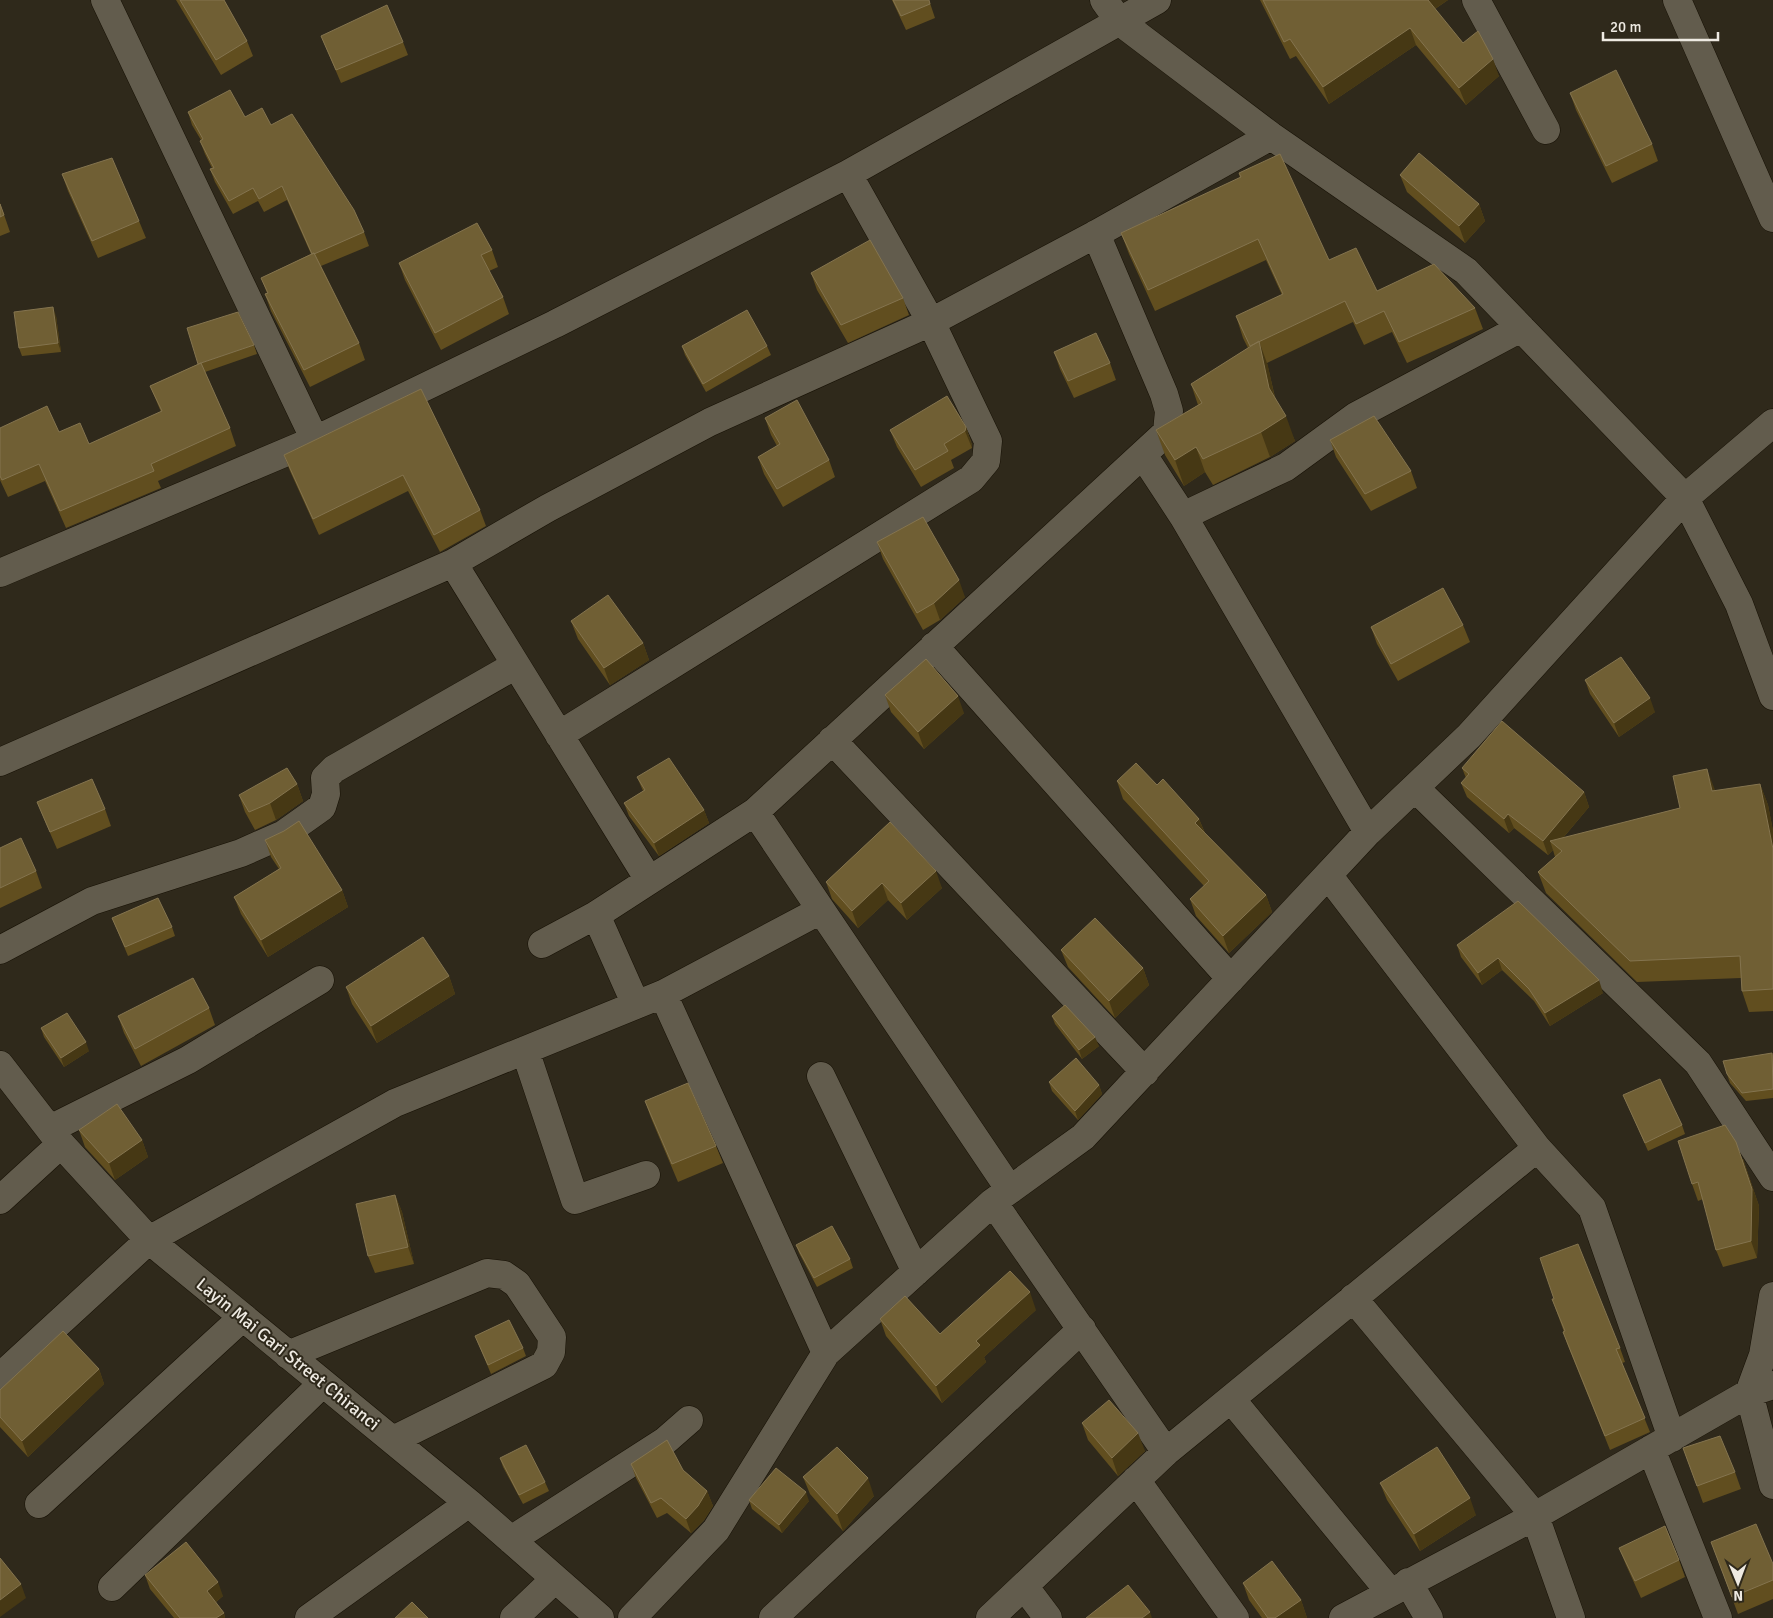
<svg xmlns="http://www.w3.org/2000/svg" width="1773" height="1618" viewBox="0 0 1773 1618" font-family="Signika,sans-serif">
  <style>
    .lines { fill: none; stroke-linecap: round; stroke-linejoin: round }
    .street-casing { stroke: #171105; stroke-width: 29 }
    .street { stroke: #625c4d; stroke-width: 28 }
    .wall { fill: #614e1f }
    .shaded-wall { fill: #463814 }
    .building { fill: #705f34; stroke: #84744f }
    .labels { text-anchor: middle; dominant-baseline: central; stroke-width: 4; stroke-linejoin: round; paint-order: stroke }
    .street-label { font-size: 18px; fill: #eeeae2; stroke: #2f291b }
  </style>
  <rect width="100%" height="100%" fill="#2f291b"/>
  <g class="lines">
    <defs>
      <path id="street" d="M105 0 315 440
        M1104 0 1119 21 1271 136 1466 271 1685 498 1739 604 1773 696
        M1476 0 1546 130
        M1677 0 1773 218
        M1143 455 1183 516 1368 832
        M1183 516 1286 467 1356 416 1521 328
        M453 563 649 880
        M0 573 315 440 555 324 848 174 1157 0
        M934 646 1231 979
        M559 735 971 479 986 461 988 441 931 322 848 174
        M832 740 1145 1072
        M0 762 453 563 548 508 710 422 931 322 1096 234 1271 136
        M1415 788 1698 1063 1773 1177
        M755 812 1010 1190
        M1328 875 1537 1148 1592 1208 1672 1438
        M596 915 636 1005
        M542 944 596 915 755 812 1167 432 1169 411 1164 394 1096 234
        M0 950 92 901 241 853 284 834 322 807 326 794 325 778 334 769 516 665
        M663 994 826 1353
        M525 1050 575 1200 646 1175
        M0 1065 61 1144 149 1240 469 1503 600 1618
        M821 1076 916 1272
        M50 1129 188 1060 320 980
        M0 1200 61 1144
        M993 1202 1166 1452
        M1773 1296 1763 1355 1749 1393 1773 1485
        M1353 1298 1535 1516 1571 1618
        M288 1355 487 1273 504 1275 517 1284 552 1337 551 1352 544 1365 393 1440
        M0 1377 149 1240 395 1103 663 994 821 910
        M1231 1399 1390 1592
        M1651 1449 1718 1618
        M1136 1480 1235 1618
        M39 1504 243 1317
        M511 1540 665 1441 689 1420
        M1408 1582 1429 1618
        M1024 1586 1048 1618
        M112 1587 323 1383
        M309 1618 469 1503
        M514 1618 555 1579
        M632 1618 716 1530 826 1353 993 1202 1083 1137 1368 832 1469 736 1685 498 1773 423
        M773 1618 1082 1329
        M990 1618 1166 1452 1537 1148
        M1343 1618 1535 1516 1749 1393 1773 1385"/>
    </defs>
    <!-- street casing -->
    <use href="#street" class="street-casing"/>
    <!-- street -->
    <use href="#street" class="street"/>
  </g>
  <!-- wall -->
  <path class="wall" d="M176 0H224L247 41 253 56 221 75Z
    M892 0H929L935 18 906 30Z
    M1260 0H1448L1435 9 1463 43 1499 76 1466 105 1416 45 1329 104 1296 56 1290 59Z
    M321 36 403 42 408 55 341 83Z
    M1570 93 1652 144 1658 161 1612 183 1576 110Z
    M188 112 245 117 271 125 364 232 369 246 321 266 359 343 365 360 310 387 271 311 265 294 267 293 261 278 311 254 287 200 264 212 258 201 233 214 215 182 210 169 212 168 205 154 200 141 201 140 192 125Z
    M1239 173 1329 260 1377 291 1475 308 1483 329 1407 363 1392 332 1364 345 1353 322 1267 363 1275 397 1295 441 1270 457 1213 485 1205 472 1184 486 1165 455 1156 430 1198 405 1191 384 1248 348 1243 338 1236 316 1282 295 1266 260 1155 311 1129 254 1121 233 1240 178Z
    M62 174 139 221 146 238 98 258 68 191Z
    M1400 175 1479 204 1485 221 1465 243 1407 192Z
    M0 203 10 232 0 236Z
    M492 250 498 267 489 271 503 297 509 314 441 350 405 280 399 263Z
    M811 273 903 298 909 315 848 343 817 290Z
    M56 316 61 352 22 356 19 348Z
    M254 345 257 354 205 372 230 428 236 446 158 481 161 488 66 528 45 481 8 497 0 480V428L59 432 89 444 161 412 150 386 198 364Z
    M682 346H767L771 355 706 392 685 355Z
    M1054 352 1110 363 1116 380 1074 398 1060 369Z
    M421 389 480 510 486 526 440 552 408 491 319 535 290 471 284 455Z
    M765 418 829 460 835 477 783 507 764 474 758 457 777 446 771 435Z
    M966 427 972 445V448L951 460 954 468 921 487 897 447 890 430Z
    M1330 440 1411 471 1417 488 1371 511 1336 457Z
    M877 542 965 597 940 620 923 630 883 559Z
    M571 621 643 643 649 660 610 685 578 639Z
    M1463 625 1470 642 1398 681 1377 644 1371 627Z
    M1585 680 1655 712 1619 737 1590 694Z
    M885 695 964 713 924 749 891 712Z
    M1462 768 1584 792 1589 807 1563 838 1680 808 1715 791 1760 784 1768 805 1773 831V1011L1749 1012 1742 991 1741 978 1637 982 1546 893 1538 872 1555 857 1553 850 1548 855 1514 828 1509 833 1467 797 1461 783 1466 778Z
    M637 777 704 810 709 823 659 856 629 816 624 803 643 791Z
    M1117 781 1157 785 1199 819 1205 833 1266 895 1272 912 1229 953 1196 916 1190 899 1204 886 1123 799Z
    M297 784 303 801 276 820 255 830 245 812 239 795Z
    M37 802 105 809 111 826 57 849 44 819Z
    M890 822 942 888 907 920 888 900 858 928 832 899 826 882Z
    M265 840 342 890 348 907 268 957 241 914 234 897 279 869 271 857Z
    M0 848 36 871 42 888 0 908Z
    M112 918 172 927 175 936 128 956Z
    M1457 945 1603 993 1550 1026 1534 1001 1502 970 1482 985 1461 957Z
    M1061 950 1143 968 1149 985 1115 1018 1068 967Z
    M449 976 455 994 377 1043 352 1004 346 987Z
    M209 1008 215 1025 141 1066 124 1033 118 1016Z
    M1052 1016 1099 1046 1082 1059 1055 1024Z
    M41 1028 89 1051 64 1067 44 1037Z
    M1772 1053 1773 1055V1098L1746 1101 1730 1083 1727 1074Z
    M1049 1082 1099 1085 1102 1094 1078 1120 1052 1091Z
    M1623 1095 1682 1125 1685 1134 1648 1151Z
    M645 1101 716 1146 723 1163 678 1182 651 1118Z
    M79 1130 142 1140 148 1157 115 1180 85 1147Z
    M1743 1159 1759 1206 1757 1258 1723 1267 1716 1250 1703 1199 1698 1201 1692 1184Z
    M395 1195 402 1212 414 1264 375 1273 368 1256Z
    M796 1245 850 1259 853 1268 817 1287 799 1253Z
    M1552 1299 1620 1348 1625 1362 1622 1363 1650 1432 1610 1450 1568 1346 1563 1332H1564Z
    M1036 1310 984 1357 986 1362 942 1403 886 1336 880 1319 940 1334Z
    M475 1336 523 1348 526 1356 491 1374Z
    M99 1369 104 1384 28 1457 0 1427V1390Z
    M1082 1423 1145 1451 1118 1476 1088 1440Z
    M1683 1448 1735 1472 1741 1489 1703 1503Z
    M500 1458 545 1482 549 1491 523 1504 503 1467Z
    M631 1464 683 1470 707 1491 713 1506 704 1520 691 1533 667 1513 657 1518 636 1478Z
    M803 1477 874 1496 843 1531 810 1494Z
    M1380 1483 1476 1515 1420 1551 1387 1500Z
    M749 1500 809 1501 782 1533 752 1509Z
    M1711 1542 1773 1564V1599L1738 1614Z
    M1619 1548 1679 1560 1685 1577 1641 1598 1626 1565Z
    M145 1575 223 1596 216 1602 224 1613 225 1618H174L150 1589Z
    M1243 1583 1301 1600 1307 1618H1262L1249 1600Z"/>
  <!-- shaded-wall -->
  <path class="shaded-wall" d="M1426 0H1448L1430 12Z
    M1410 28 1416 45 1329 104 1323 87Z
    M1493 59 1499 76 1466 105 1459 88Z
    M1479 204 1485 221 1465 243 1459 226Z
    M53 307 56 316 61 352 58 343Z
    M1259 341 1268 366 1278 413 1269 388Z
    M1286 416 1295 441 1270 457 1261 432Z
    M966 427 972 445V448L965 431Z
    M1196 447 1205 472 1184 486 1175 460Z
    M959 580 965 597 940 620 934 603Z
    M643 643 649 660 610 685 604 668Z
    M958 696 964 713 924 749 918 732Z
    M1650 698 1655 712 1619 737 1614 723Z
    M1707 769 1715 790 1720 812 1712 791Z
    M297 784 303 801 276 820 270 803Z
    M1760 784 1768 805 1773 831V849Z
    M1584 792 1589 807 1556 846 1550 841 1553 850 1548 855 1543 841Z
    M704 810 709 823 659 856 654 843Z
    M1508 814 1514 828 1509 833 1504 819Z
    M1199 819 1206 836 1195 823Z
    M936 871 942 888 907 920 901 903Z
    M882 883 888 900 858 928 852 911Z
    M342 890 348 907 268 957 261 940Z
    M1266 895 1272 912 1229 953 1223 936Z
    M1498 958 1502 970 1482 985 1478 973Z
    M1143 968 1149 985 1115 1018 1109 1001Z
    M449 976 455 994 377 1043 371 1026Z
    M1599 980 1603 993 1550 1026 1545 1013Z
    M1095 1037 1099 1046 1082 1059 1079 1050Z
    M86 1042 89 1051 64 1067 61 1058Z
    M1099 1085 1102 1094 1078 1120 1075 1111Z
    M142 1140 148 1157 115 1180 109 1163Z
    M1743 1159 1759 1206 1757 1258 1751 1241Z
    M395 1195 402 1212 414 1264 408 1247Z
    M1030 1292 1036 1310 984 1357 986 1362 942 1403 936 1386 976 1341Z
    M99 1369 104 1384 28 1457 22 1441Z
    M1138 1433 1145 1451 1118 1476 1112 1458Z
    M868 1478 874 1496 843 1531 837 1514Z
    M707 1491 713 1506 704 1520 691 1533 686 1519Z
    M806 1492 809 1501 782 1533 779 1525Z
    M1470 1498 1476 1515 1420 1551 1414 1534Z
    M218 1582 223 1596 212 1605 207 1591Z
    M21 1584 26 1598 0 1617V1600Z
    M1301 1600 1307 1618H1275Z
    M1150 1612 1152 1618H1142Z
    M224 1613 225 1618H216Z"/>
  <!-- building -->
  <path class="building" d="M180 0H224L247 41 216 60Z
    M893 0H929L930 4 901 16Z
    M1263 0H1428L1463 43 1478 31 1493 59 1459 88 1410 28 1323 87 1290 39 1284 42Z
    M387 5 403 42 336 70 321 36Z
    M1616 70 1652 144 1606 166 1570 93Z
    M230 90 245 117 262 108 271 125 292 114 354 210 364 232 314 254V253L312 254 282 186 259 199 253 188 229 201 210 169 214 168 200 141 203 139 188 112Z
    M1419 153 1479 204 1459 226 1400 175Z
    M1280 154 1329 260 1356 248 1377 291 1434 264 1475 308 1399 342 1384 311 1356 324 1345 301 1250 346 1236 316 1283 294 1258 239 1148 290 1121 233 1241 177 1239 173Z
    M112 158 139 221 92 241 62 174Z
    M0 204 4 215 0 217Z
    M477 223 492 250 481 255 503 297 435 333 399 263Z
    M870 240 903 298 841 325 811 273Z
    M314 253 359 343 304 370 265 294 268 293 261 278Z
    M53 307 58 343 19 348 14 312Z
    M747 310 767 346 703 384 682 346Z
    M238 312 254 345 198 364 187 328Z
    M1096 333 1110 363 1068 381 1054 352Z
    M1259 341 1269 388 1286 416 1261 432 1203 459 1196 447 1175 460 1156 430 1202 403 1191 384Z
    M201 363 230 428 151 464 154 471 60 511 39 464 2 480 0 476V428L47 406 59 432 80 423 89 444 162 411 150 386Z
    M421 389 480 510 434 535 403 475 313 519 284 455Z
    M947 396 966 427 965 431 944 444 948 451 915 470 890 430Z
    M797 400 829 460 777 489 758 457 780 444 765 418Z
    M1374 416 1411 471 1365 494 1330 440Z
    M923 517 959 580 934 603 917 613 877 542Z
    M1443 588 1463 625 1391 664 1371 627Z
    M608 595 643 643 604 668 571 621Z
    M1621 657 1650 698 1614 723 1585 680Z
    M926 659 958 696 918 732 885 695Z
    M1502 721 1584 792 1543 841 1508 814 1504 819 1461 783 1469 774 1462 768Z
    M669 758 704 810 654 843 624 803 645 790 637 777Z
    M1136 763 1157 785 1163 779 1199 819 1195 823 1266 895 1223 936 1190 899 1209 881 1117 781Z
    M287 768 297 784 270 803 249 812 239 795Z
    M1707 769 1712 791 1760 784 1773 849V989L1742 991 1740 956 1630 961 1538 872 1562 851 1550 841 1680 808 1673 776Z
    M92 779 105 809 50 832 37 802Z
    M299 821 342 890 261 940 234 897 281 868 265 840 284 831Z
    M890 822 936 871 901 903 882 883 852 911 826 882Z
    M21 838 36 871 0 888V848Z
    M158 898 172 927 125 947 112 918Z
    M1518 901 1599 980 1545 1013 1529 989 1498 958 1478 973 1457 945Z
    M1095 918 1143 968 1109 1001 1061 950Z
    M423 937 449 976 371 1026 346 987Z
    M193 978 209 1008 135 1049 118 1016Z
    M1065 1005 1095 1037 1079 1050 1052 1016Z
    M67 1013 86 1042 61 1058 41 1028Z
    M1772 1053 1773 1089 1742 1093 1727 1074 1723 1061Z
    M1076 1058 1099 1085 1075 1111 1049 1082Z
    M1660 1079 1682 1125 1645 1143 1623 1095Z
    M688 1083 716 1146 672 1164 645 1101Z
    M117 1104 142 1140 109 1163 79 1130Z
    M1725 1125 1736 1142 1752 1189 1751 1241 1716 1250 1698 1182 1692 1184 1678 1141Z
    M395 1195 408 1247 368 1256 356 1204Z
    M832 1226 850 1259 814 1278 796 1245Z
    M1578 1244 1620 1348 1616 1349 1645 1418 1605 1436 1563 1332 1565 1331 1552 1299H1554L1540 1258Z
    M1010 1271 1030 1292 976 1341 980 1345 936 1386 880 1319 905 1296 940 1334Z
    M509 1320 523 1348 488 1365 475 1336Z
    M63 1331 99 1369 22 1441 0 1417V1390Z
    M1109 1400 1138 1433 1112 1458 1082 1423Z
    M1720 1436 1735 1472 1697 1486 1683 1448Z
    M667 1440 683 1470 707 1491 698 1506 686 1519 661 1498 651 1503 631 1464Z
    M526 1445 545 1482 519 1495 500 1458Z
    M837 1447 868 1478 837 1514 803 1477Z
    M1437 1447 1470 1498 1414 1534 1380 1483Z
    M776 1468 806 1492 779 1525 749 1500Z
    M1756 1524 1773 1564V1580L1732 1597 1711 1542Z
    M1665 1526 1679 1560 1635 1581 1619 1548Z
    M186 1542 218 1582 207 1591 224 1613 216 1618H180L145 1575Z
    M0 1558 21 1584 0 1600Z
    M1272 1561 1301 1600 1275 1618H1268L1243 1583Z
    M1128 1585 1150 1612 1142 1618H1086Z
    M412 1602 428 1618H395Z"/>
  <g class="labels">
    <!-- street labels -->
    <g class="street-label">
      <text transform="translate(288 1354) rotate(39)">Layin Mai Gari Street Chiranci</text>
    </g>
  </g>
  <!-- north arrow -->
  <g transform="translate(1738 1583) rotate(179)" stroke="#2f291b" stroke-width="4" paint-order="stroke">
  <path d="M0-4L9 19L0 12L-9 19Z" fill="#eeeae2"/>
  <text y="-8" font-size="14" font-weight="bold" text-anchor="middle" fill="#eeeae2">N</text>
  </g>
  <!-- scale -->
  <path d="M1603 32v8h115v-8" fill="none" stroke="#eeeae2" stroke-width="2.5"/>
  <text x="1610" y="32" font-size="15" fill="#eeeae2" stroke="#2f291b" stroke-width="4" paint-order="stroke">20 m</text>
</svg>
